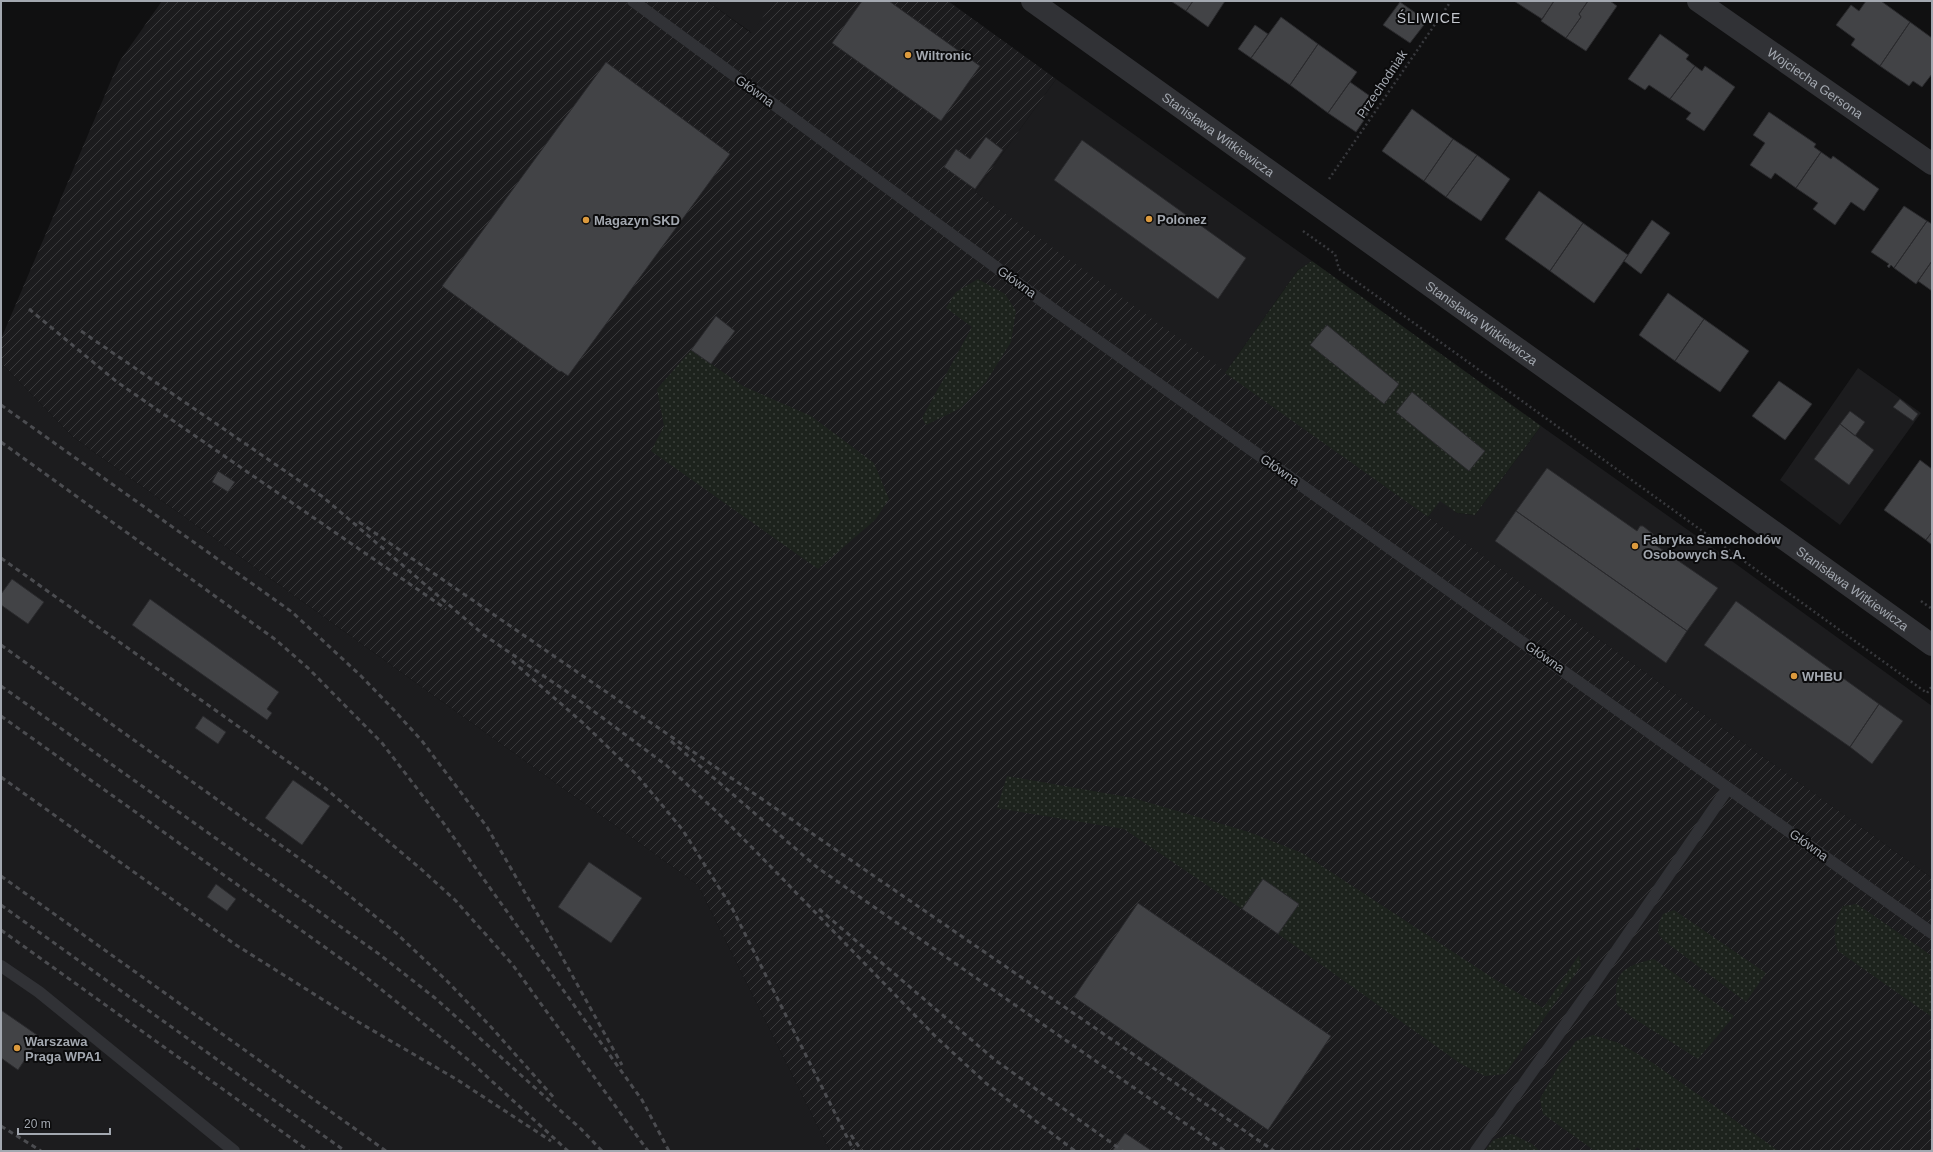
<svg xmlns="http://www.w3.org/2000/svg" width="1933" height="1152" viewBox="0 0 1933 1152" font-family="Arial,sans-serif">
  <style>
    .built { fill: #1c1c1e }
    .industrial { fill: url(#industrial-furrows) }
    .grass { fill: url(#grass-dots) }
    .building { fill: #424346; stroke: #2a2a2d }
    .lines { fill: none; stroke-linecap: round; stroke-linejoin: round }
    .path { stroke: #38393d; stroke-width: 2.5; stroke-dasharray: 2 3; stroke-linecap: butt }
    .service { stroke: #313236; stroke-width: 12 }
    .minor { stroke: #313236; stroke-width: 22 }
    .rail { stroke: #4b4c50; stroke-width: 3; stroke-dasharray: 5 4; stroke-linecap: butt }
    .poi-dot { fill: #dc9a3d; stroke: #0b0b0c; stroke-width: 1.5 }
    .labels { text-anchor: middle; dominant-baseline: central; stroke-width: 4; stroke-linejoin: round; paint-order: stroke }
    .poi-label { font-size: 13px; font-weight: bold; fill: #a3a8b0; stroke: #0b0b0c; text-anchor: start }
    .street-label { font-size: 13px; fill: #a3a8b0; stroke: #0b0b0c }
    .neighbourhood-label { font-size: 14px; letter-spacing: 1px; fill: #c3c6cd; stroke: #0b0b0c }
  </style>
  <defs>
    <pattern id="industrial-furrows" width="10" height="10" patternUnits="userSpaceOnUse"><rect width="10" height="10" fill="#1c1c1e"/><path d="M-1 1l2-2M0 10L10 0M9 11l2-2" fill="none" stroke="#3a3a3c"/></pattern>
    <pattern id="grass-dots" width="8" height="8" patternUnits="userSpaceOnUse"><rect width="8" height="8" fill="#1d231d"/><path d="M2 2h.1M6 6h.1" fill="none" stroke="#3b403b" stroke-width="1.8" stroke-linecap="round"/></pattern>
  </defs>
  <rect width="100%" height="100%" fill="#101011"/>
  <!-- built -->
  <path class="built" d="M707 1H775L752 33Z
    M1056 79 1312 261 1298 270 1225 373 975 192Z
    M1 363 73 437 698 885 830 1151H1Z
    M1858 368 1921 413 1840 525 1780 480Z
    M1541 426 1736 564 1932 706V878L1428 517 1440 500 1457 513 1475 515Z"/>
  <!-- industrial -->
  <path class="industrial" d="M162 1H707L751 33 775 1H948L1056 79 975 192 1932 878V1151H830L698 885 73 437 1 363V339L119 62Z"/>
  <!-- grass -->
  <path class="grass" d="M1312 261 1541 426 1475 515 1457 513 1440 501 1428 517 1225 373 1298 270Z
    M978 279 1005 294 1016 311 1011 342 986 382 961 408 926 425 922 418 972 327 946 308 956 292Z
    M691 350 743 386 811 416 874 463 889 499 875 520 818 569 651 451 664 426 657 389Z
    M1007 776 1133 798 1249 832 1302 853 1496 980 1543 1008 1579 955 1581 966 1505 1074 1485 1076 1461 1064 1278 934 1299 904 1263 880 1242 909 1124 829 997 808Z
    M1857 904 1932 956V1017L1838 951C1832 934 1834 922 1843 906Z
    M1674 910 1766 973 1746 1002 1663 940 1658 933 1659 923 1663 914Z
    M1654 959 1734 1016 1698 1059 1633 1018 1617 1005C1612 971 1625 966 1654 959Z
    M1593 1035 1619 1043 1653 1063 1779 1151H1643L1637 1147 1634 1151H1595L1543 1114 1540 1099 1559 1065 1576 1041Z
    M1512 1134 1532 1144 1540 1151H1485L1493 1140Z"/>
  <!-- building -->
  <path class="building" d="M862 1H889L980 66 941 121 832 43Z
    M1171 1H1193L1186 11Z
    M1193 1H1225L1208 27 1186 11Z
    M1514 1H1554L1542 19Z
    M1554 1H1588L1579 14 1581 17 1566 38 1541 21Z
    M1588 1H1610L1617 6 1586 51 1566 38 1581 17 1579 14Z
    M1866 1H1881L1910 22 1880 66 1851 45 1855 39 1836 25 1851 5 1859 11Z
    M1400 2 1427 21 1410 43 1383 25Z
    M1281 17 1318 44 1290 85 1251 58Z
    M1910 22 1932 38V74L1922 87 1913 81 1909 86 1880 66Z
    M1255 25 1268 34 1251 58 1238 49Z
    M1660 34 1689 55 1686 59 1695 66 1670 99 1649 85 1645 90 1628 79Z
    M1318 44 1357 72 1328 113 1290 85Z
    M606 62 730 154 568 376 561 371 560 372 442 286Z
    M1695 66 1702 71 1705 66 1735 87 1704 131 1686 119 1691 113 1670 99Z
    M1350 82 1377 101 1356 132 1328 113Z
    M1412 109 1453 139 1424 181 1382 151Z
    M1769 112 1816 144 1814 147 1821 152 1796 188 1775 173 1771 179 1750 165 1765 143 1753 135Z
    M986 137 1003 150 975 189 944 167 956 149 970 159Z
    M1453 139 1477 155 1446 197 1424 181Z
    M1082 140 1246 258 1218 299 1054 180Z
    M1821 152 1831 159 1833 156 1879 189 1864 211 1851 202 1835 225 1813 209 1818 203 1796 188Z
    M1477 155 1510 179 1481 221 1446 197Z
    M1539 191 1583 223 1550 271 1505 239Z
    M1904 206 1927 221 1894 268 1891 265 1889 268 1887 266 1889 264 1871 252Z
    M1652 220 1670 233 1641 274 1624 261Z
    M1927 221 1932 224V261L1916 284 1894 268Z
    M1583 223 1628 255 1594 303 1550 271Z
    M1932 261V291L1918 281Z
    M1668 293 1704 319 1675 361 1639 335Z
    M716 316 735 331 711 364 691 350Z
    M1704 319 1749 351 1720 392 1675 361Z
    M1327 325 1399 384 1384 404 1310 345Z
    M1779 381 1812 404 1785 440 1752 416Z
    M1412 392 1485 451 1469 471 1396 412Z
    M1900 399 1918 414 1913 421 1893 407Z
    M1850 411 1865 422 1855 436 1840 424Z
    M1840 424 1874 450 1849 485 1814 459Z
    M1920 460 1932 469V532L1926 540 1884 510Z
    M1547 468 1637 531 1640 526H1643L1653 534 1654 538 1651 542 1718 588 1687 631 1516 511Z
    M218 471 235 482 228 492 212 482Z
    M1516 511 1687 631 1666 663 1495 541Z
    M1932 532V545L1926 540Z
    M12 579 44 602 28 624 1 605V594Z
    M150 599 279 692 267 709 272 713 267 720 132 625Z
    M1736 601 1879 704 1850 747 1704 645Z
    M1879 704 1903 721 1872 764 1850 747Z
    M203 716 226 732 218 744 195 728Z
    M293 780 330 806 302 845 265 818Z
    M589 862 642 898 611 943 558 907Z
    M1263 879 1299 904 1278 934 1242 909Z
    M216 884 236 899 227 911 207 897Z
    M1138 903 1331 1036 1268 1130 1074 997Z
    M1 1010 40 1037 18 1070 1 1058Z
    M1125 1133 1152 1151H1112Z"/>
  <g class="lines">
    <!-- path -->
    <path class="path" d="M1329 179 1451 1
      M1303 231 1335 254 1339 269 1927 693 1932 686
      M1921 601 1932 609"/>
    <!-- service -->
    <path class="service" d="M633 1 1053 309 1932 933
      M1 966 39 992 234 1151
      M1476 1151 1585 997 1728 788"/>
    <!-- minor -->
    <g class="minor">
      <path id="s1" d="M1032 1 1932 645"/>
      <path id="s2" d="M1698 1 1932 164"/>
    </g>
    <!-- rail -->
    <path class="rail" d="M29 309 117 382 446 609
      M81 331 323 497 484 635 576 698 666 765 718 813 778 874 936 1037 987 1084 1075 1151
      M1 405 292 612 361 676 393 709 422 741 487 827 557 948 622 1065
      M1 442 276 640 308 668 382 743 442 821 642 1100 669 1151
      M359 522 1274 1151
      M1 558 325 788 421 869 456 901 512 964 648 1151
      M1 645 331 881 396 933 447 981 492 1028 555 1099
      M512 661 583 723 636 774 682 829 732 908 854 1151
      M1 686 379 954 435 998 581 1129 602 1151
      M1 716 361 973 471 1062 568 1151
      M671 741 818 868 1225 1151
      M1 777 236 945 360 1023 456 1079 551 1141
      M1 876 386 1151
      M1 905 345 1151
      M819 909 995 1060 1123 1151
      M1 930 309 1151
      M1 1126 41 1151
      M851 1135 862 1151"/>
  </g>
  <!-- markers -->
  <g class="poi-dot">
    <circle cx="908" cy="55" r="4"/>
    <circle cx="1149" cy="219" r="4"/>
    <circle cx="586" cy="220" r="4"/>
    <circle cx="1635" cy="546" r="4"/>
    <circle cx="1794" cy="676" r="4"/>
    <circle cx="17" cy="1048" r="4"/>
  </g>
  <g class="labels">
    <!-- poi labels -->
    <g class="poi-label">
      <text x="916" y="55">Wiltronic</text>
      <text x="1157" y="219">Polonez</text>
      <text x="594" y="220">Magazyn SKD</text>
      <text x="1643" y="539">Fabryka Samochodów<tspan x="1643" dy="15">Osobowych S.A.</tspan></text>
      <text x="1802" y="676">WHBU</text>
      <text x="25" y="1041">Warszawa<tspan x="25" dy="15">Praga WPA1</tspan></text>
    </g>
    <!-- street labels -->
    <g class="street-label">
      <text stroke="none"><textPath href="#s2" startOffset="143">Wojciecha Gersona</textPath></text>
      <text transform="translate(1382 84) rotate(-56)">Przechodniak</text>
      <text transform="translate(755 91) rotate(36)">Główna</text>
      <text stroke="none"><textPath href="#s1" startOffset="229">Stanisława Witkiewicza</textPath></text>
      <text transform="translate(1017 282) rotate(36)">Główna</text>
      <text stroke="none"><textPath href="#s1" startOffset="553">Stanisława Witkiewicza</textPath></text>
      <text transform="translate(1280 470) rotate(35)">Główna</text>
      <text stroke="none"><textPath href="#s1" startOffset="1009">Stanisława Witkiewicza</textPath></text>
      <text transform="translate(1545 657) rotate(35)">Główna</text>
      <text transform="translate(1809 845) rotate(36)">Główna</text>
    </g>
    <!-- neighbourhood labels -->
    <g class="neighbourhood-label">
      <text x="1429" y="18">ŚLIWICE</text>
    </g>
  </g>
  <!-- border -->
  <rect width="1933" height="1152" fill="none" stroke="#a3a8b0" stroke-width="4"/>
  <!-- scale -->
  <path d="M18 1128v6h92v-6" fill="none" stroke="#a3a8b0" stroke-width="2"/>
  <text x="24" y="1128" font-size="12" fill="#a3a8b0" stroke="#0b0b0c" stroke-width="3" paint-order="stroke">20 m</text>
</svg>
